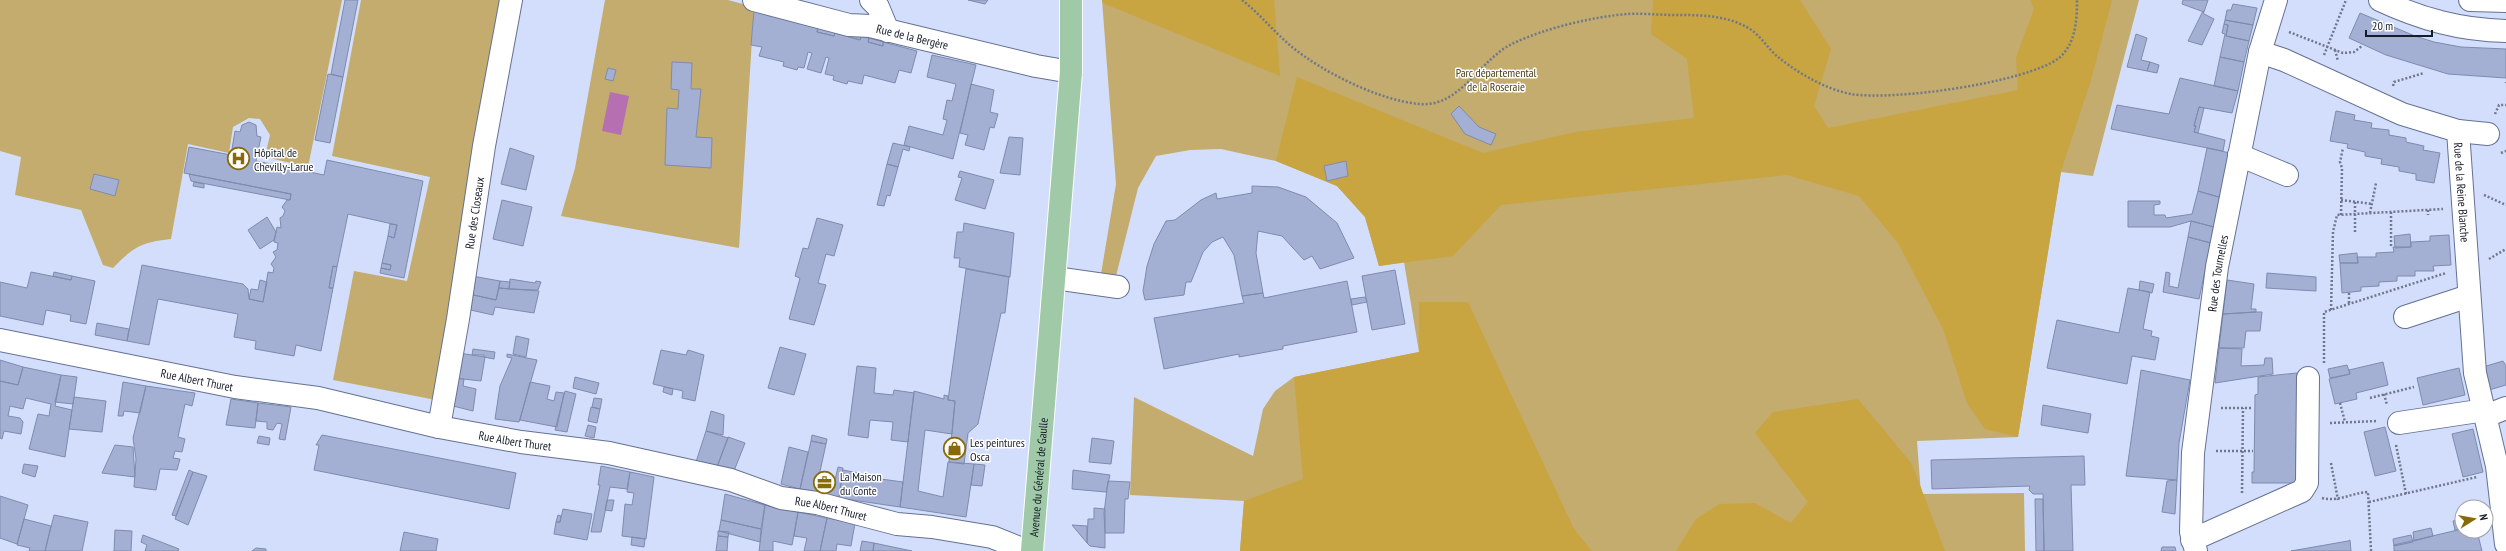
<svg xmlns="http://www.w3.org/2000/svg" width="2506" height="551" viewBox="0 0 2506 551" font-family="'PT Sans Narrow',sans-serif">
  <style>
    .green { fill: #c3ac6d }
    .forest { fill: #c8a541 }
    .water { fill: #b670b1 }
    .building { fill: #a3b0d4; stroke: #7f8bae }
    .lines { fill: none; stroke-linecap: round; stroke-linejoin: round }
    .minor-casing { stroke: #657193; stroke-width: 24 }
    .major-casing { stroke: #fff; stroke-width: 24 }
    .path { stroke: #6f778c; stroke-width: 2.5; stroke-dasharray: 2 2; stroke-linecap: butt }
    .minor { stroke: #fff; stroke-width: 22 }
    .major { stroke: #a0c9a8; stroke-width: 22 }
    .labels { text-anchor: middle; dominant-baseline: central; stroke-width: 3; stroke-linejoin: round; paint-order: stroke }
    .street-label { font-size: 12px; fill: #171c29; stroke: #fff }
    .park-label { font-size: 12px; fill: #4a3c12; stroke: #fff }
    .poi-label { font-size: 12px; fill: #171c29; stroke: #fff; text-anchor: start }
  </style>
  <rect width="100%" height="100%" fill="#d2defc"/>
  <!-- green -->
  <path class="green" d="M0 0H342L308 167 265 157 270 135 260 119 249 118 233 127 229 153 188 144 171 239C142 242 133 247 113 268L103 265 81 210 15 195 21 157 0 151Z
    M361 0H500L436 400 333 380 354 271 407 281 430 177 332 156Z
    M605 0H728L754 7 739 248 561 216 575 168Z
    M1102 0H2139L2093 176 2061 172 2018 437 1917 441 1921 494 2024 493 2025 551H1240L1244 501 1130 495 1134 397 1253 456 1263 409 1275 391 1294 377 1419 352 1404 262 1379 266 1365 217 1337 186 1276 161 1221 149 1190 150 1156 156 1138 188 1116 276 1101 274 1116 184Z"/>
  <!-- forest -->
  <path class="forest" d="M1102 0H1274L1280 76 1103 3Z
    M1653 0H1800L1831 49 1814 106 1828 128 2018 90 2016 57 2034 9 2030 0H2112L2091 80 2061 171 2018 437 1985 429 1967 403 1943 329 1898 243 1859 196 1787 175 1501 205 1453 256 1379 266 1365 217 1337 186 1276 161 1297 77 1483 153 1575 132 1694 118 1687 59 1651 34Z
    M1419 302H1468L1574 529 1592 551H1240L1244 501 1303 479 1294 377 1419 352Z
    M1858 399 1912 464 1945 551H1676L1696 519 1719 504 1755 503 1791 523 1808 502 1755 433 1773 412Z"/>
  <!-- water -->
  <path class="water" d="M610 92 629 96 621 135 602 131Z"/>
  <!-- building -->
  <path class="building" d="M345 0H358L343 77 331 74Z
    M968 0H988L985 4Z
    M2183 0H2208L2204 12 2182 4Z
    M2233 4 2257 8 2253 25 2225 20 2227 10H2231Z
    M754 11 810 22 809 26 818 28 817 32 834 36 835 33 860 40 861 36 869 38 868 42 883 46V42L917 51 911 73 899 70 895 83 864 75 862 84 848 81 847 84 833 80 834 76 825 74 829 58 826 57 821 73 807 69 812 53 808 52 804 68 798 67 797 70 783 66 784 62 759 56 762 47 751 45Z
    M2203 11 2204 14 2214 19 2202 45 2188 41Z
    M2360 13 2415 36 2434 42 2461 47 2506 49V78L2448 74 2386 55 2349 38Z
    M2225 20 2253 25 2249 41 2226 36 2228 25 2224 24Z
    M810 22 861 36 860 40 835 33 834 36 817 32 818 28 809 26Z
    M2224 24 2228 25 2226 36 2249 41 2244 62 2220 57 2225 34 2222 33Z
    M2136 34 2147 38 2141 60 2150 62 2147 71 2127 67Z
    M869 38 883 42V46L868 42Z
    M932 55 976 65 953 159 904 145 909 126 943 135 947 120 943 119 947 100 952 101 956 84 927 77Z
    M2220 57 2244 62 2238 91 2214 86Z
    M672 62 692 63 691 89H701L696 137 712 138 711 168 665 165 667 108 678 109 679 90 671 89Z
    M2150 62 2159 65 2157 73 2147 71Z
    M608 68 616 70 613 81 605 79Z
    M328 74 343 77 330 143 315 140Z
    M2180 78 2238 91 2232 113 2199 107 2194 126H2196L2194 132 2225 140 2223 151 2111 129 2117 105 2169 114Z
    M971 84 994 90 990 112 998 114 994 128 990 127 984 150 965 145 968 135 960 133Z
    M1459 106 1479 127 1496 134 1491 145 1465 134 1451 114Z
    M2199 107 2204 108 2198 133 2194 132 2196 126H2194Z
    M2336 111 2355 115 2354 120 2372 123 2371 128 2389 130V135L2406 138V142L2424 146 2423 150 2440 153 2434 183 2416 180V174L2399 171V167L2381 164 2382 159 2365 156V152L2347 148 2348 144 2330 141Z
    M249 122 256 125 257 136 261 137 256 161 324 175 327 160 423 181 404 278 380 273 381 268 390 270 391 265 382 263 388 236 394 238 397 225 348 214 337 267 333 266 329 288H333L321 351 296 345 294 356 255 349 256 341 234 337 238 314 158 299 149 345 127 341 142 265 243 284 248 289 249 299 263 302 268 272 273 273 274 268 271 264 276 257 273 252 277 250 278 243 274 242 277 227 281 228 280 218 283 216 285 211 282 207 287 200H290L291 194 184 173 189 147 231 155 235 131 240 132 242 125Z
    M1009 137 1023 138 1020 175 1000 173Z
    M893 143 910 147 909 151 903 149 898 167 887 164Z
    M510 148 534 156 526 190 501 184Z
    M2207 148 2230 153 2222 198 2198 191Z
    M1346 161 1348 176 1327 181 1324 166Z
    M887 164 898 167 890 196 887 195 884 206 877 205Z
    M960 171 994 180 985 209 955 200 962 178 958 177Z
    M94 174 119 180 115 196 90 189Z
    M189 174 291 194 290 200 191 181Z
    M194 182 204 184V188L193 186Z
    M1252 186 1278 187 1306 197 1337 223 1354 258 1320 269 1312 256 1304 260 1282 236 1258 231 1256 253 1263 293 1242 296 1234 255 1223 237 1212 242 1203 252 1191 282H1186L1184 295 1145 300 1143 291 1147 266 1154 244 1166 221 1175 220 1201 200 1216 193 1217 199 1252 193Z
    M2198 191 2222 198 2214 227 2191 221 2170 227H2128V201H2160V204L2154 205V215H2165L2166 218 2192 214Z
    M502 200 532 207 523 246 493 239Z
    M267 217 276 232 274 240 260 249 248 230Z
    M817 218 843 225 834 256 826 254 818 283 826 285 814 325 789 319 800 278 795 276 803 248 808 249Z
    M2191 221 2214 227 2211 243 2188 237Z
    M964 223 1014 233 1010 277 959 267 960 258H954L957 232H963Z
    M390 224 397 225 394 238 388 236Z
    M2410 234 2411 247 2395 248 2394 236Z
    M2449 235 2451 265 2433 266 2434 271H2415V276H2397V281L2379 282V286L2361 287V291L2342 293 2340 263H2358L2357 257H2376V253L2394 252 2393 247H2411V242L2430 241V236Z
    M2188 237 2211 243 2199 299 2163 292 2166 272 2170 273 2169 286 2178 288Z
    M2357 253 2358 263H2340L2339 255Z
    M382 263 391 265 390 270 381 268Z
    M333 266 337 267 333 288H329Z
    M966 269 1009 277 1005 313H1001L978 424 968 433 964 464 949 462 955 401 948 400Z
    M1395 270 1405 324 1372 330 1362 276Z
    M31 272 71 280 72 276 95 281 86 324 70 321 71 315 46 310 43 325 0 316V282L27 288Z
    M54 272 72 276 71 280 53 276Z
    M2267 273 2316 277V291L2266 288Z
    M472 276 500 281 496 300 469 294Z
    M510 279 535 283 536 281 541 282 538 290 509 289Z
    M260 280 267 282 263 302 249 299 251 289 258 290Z
    M2227 280 2254 284 2251 309H2256V312L2223 314Z
    M500 281 510 282 509 289 499 288Z
    M1347 281 1357 332 1283 346V349L1239 357V354L1164 369 1154 318 1244 303 1242 296 1263 293 1264 298Z
    M2140 281 2154 284 2152 293 2139 290Z
    M499 288 539 291 534 313 495 307 493 315 466 309 469 294 496 300Z
    M2128 288 2150 292 2143 329 2152 331 2151 336 2159 338 2155 360 2132 356 2127 384 2047 368 2057 320 2119 333Z
    M1365 297 1367 302 1352 305 1351 299Z
    M2256 312H2262L2260 331H2246L2244 348H2219L2223 314Z
    M97 323 129 329 127 341 95 335Z
    M516 336 529 339 526 357 513 354Z
    M780 347 806 354 794 395 768 388Z
    M2219 348 2242 349 2241 366 2264 365 2265 358H2272L2273 374 2215 383Z
    M473 349 495 352 494 359 484 357V355H472Z
    M661 350 686 355 688 350 704 355 695 401 682 398 683 391 653 384Z
    M459 353 485 357 481 381 454 378Z
    M507 354 537 360 519 422 495 419 500 386 512 358 507 357Z
    M0 360 23 367 18 385 0 381Z
    M2503 361 2506 366V385L2489 390 2483 367Z
    M2383 362 2388 385 2356 393 2357 399 2335 404 2329 379 2350 374 2349 370Z
    M2347 365 2350 374 2330 378 2328 369Z
    M857 366 876 368 874 393 893 395 894 390 914 393 908 442 891 440 893 422 870 420 868 438 848 435Z
    M23 367 61 375 55 406 72 410 65 457 29 449 38 414 49 416 51 404 26 398 23 409 10 406 8 416 20 418 23 422 21 434 4 431 2 439 0 438V381L18 385Z
    M2459 368 2465 395 2423 405 2417 378Z
    M2141 370 2190 380 2179 443 2177 480 2126 476Z
    M2297 373 2296 483H2252V472H2254L2255 395 2258 394V377Z
    M61 375 77 377 73 404 55 402Z
    M575 377 599 383 596 394 573 388Z
    M454 378 464 379 463 386 476 389 473 411 449 405Z
    M123 382 146 386 140 413 124 411 123 416H118Z
    M530 382 550 386 547 399 554 401 556 392 564 393 557 427 520 420Z
    M146 386 195 393 192 406 185 404 178 437 185 439 182 452 175 451 173 458 180 459 177 470 160 469 156 490 134 487 136 459 133 438Z
    M664 387 673 389 672 395 663 392Z
    M565 391 576 394 567 432 555 430Z
    M914 391 944 399V395L948 396V400L955 401 952 434 925 430 918 491 943 497 948 462 974 464 966 517 900 507Z
    M74 397 106 401 102 432 69 429Z
    M594 398 602 399 600 409 592 407Z
    M231 399 258 403 255 428 226 425Z
    M258 403 291 407 285 440 279 439 282 424 277 423 273 430 267 429V422L256 421Z
    M2043 405 2091 414 2088 433 2041 425Z
    M591 407 600 409 597 423 588 421Z
    M711 411 724 415 723 435 706 431Z
    M588 425 596 427 594 438 585 436Z
    M2385 427 2396 471 2375 476 2364 432Z
    M2473 429 2483 472 2463 477 2452 434Z
    M706 431 728 438 717 467 696 462Z
    M322 435 516 473 509 509 314 470 319 445H316Z
    M812 435 827 439 826 444 811 441Z
    M259 436 270 438 269 445 257 443Z
    M728 437 745 443 734 471 717 467Z
    M1092 438 1114 441 1111 464 1089 462Z
    M811 441 826 444 819 476 835 480 838 467 843 468 839 498 800 489Z
    M115 445 133 447 135 477 102 473Z
    M789 447 808 452 800 489 781 484Z
    M2084 456 2085 485H2071L2073 551H2044L2043 494H2033L2029 490 2030 486 1932 489 1931 460Z
    M24 464 38 466 35 477 22 473Z
    M974 464 985 465 982 486 971 485Z
    M601 466 630 472 627 489 610 487 601 532H591L600 485H598Z
    M189 470 193 472 176 516 172 515Z
    M843 470 859 473 858 479 842 475Z
    M1073 470 1110 475 1106 492 1072 489Z
    M193 472 207 476 188 525 175 519Z
    M630 472 654 477 646 539 622 536 625 504 632 505 634 493 627 492Z
    M842 475 865 480 866 477 903 482 900 507 839 498Z
    M2177 480 2175 514 2162 512 2167 481Z
    M1108 481 1130 482 1128 499H1125L1124 533H1105L1104 513Z
    M725 494 765 505 761 529 721 520Z
    M0 496 28 505 17 544 0 538Z
    M2035 499H2043L2044 551H2036Z
    M607 500H614L612 511 605 510Z
    M765 505 798 512 792 545 773 541V551H759Z
    M1094 508 1105 509V548L1090 546 1087 543 1088 519H1094Z
    M563 509 592 514 587 540 554 534 556 522H560Z
    M798 512 827 518 820 551H804L807 538 794 536Z
    M54 515 88 522 82 551H45Z
    M558 515 561 516 560 522H556Z
    M827 518 855 523 851 546 837 544 836 551H820Z
    M24 519 51 526 45 551H29L30 548 17 545Z
    M2462 519V529L2455 530 2453 521Z
    M721 520 761 529 760 542 719 531Z
    M1072 525 1087 526V543Z
    M2431 528 2433 536 2414 541 2413 532Z
    M2462 529 2477 531 2482 551H2394V545Z
    M115 530 132 531 131 551H114Z
    M718 531 729 532 728 537 718 536Z
    M404 532 438 539 436 551H400Z
    M143 535 179 549 178 551H145L147 545 141 542Z
    M2411 535 2413 542 2394 546 2393 539Z
    M718 536 728 537 727 551H716Z
    M632 537 645 539 644 547 631 545Z
    M2350 540 2351 551H2291L2348 541Z
    M862 541 874 543 873 551H860Z
    M874 543 912 551H873Z
    M2162 547H2175L2176 551H2161Z
    M256 548 266 549V551H252Z"/>
  <g class="lines">
    <defs>
      <g id="minor">
        <path id="s1" d="M754 0 849 25 870 26 1036 66 1071 72"/>
        <path d="M871 0 878 7 888 31"/>
        <path d="M2380 0C2421 19 2460 30 2506 31"/>
        <path d="M2470 0 2506 1"/>
        <path id="s2" d="M2260 52 2284 60 2402 114 2458 131 2475 373 2497 466 2506 544"/>
        <path d="M2458 131 2488 134"/>
        <path d="M2239 155 2287 175"/>
        <path d="M1055 278 1118 287"/>
        <path d="M2405 317 2469 296"/>
        <path id="s3" d="M0 340 235 387 318 398 439 427 521 442 609 453 731 480 781 498 817 503 897 524 932 527 992 537 1027 551"/>
        <path d="M2486 416 2506 408"/>
        <path d="M2399 423 2485 410"/>
        <path id="s4" d="M439 427 458 319 484 146 511 0"/>
        <path d="M2192 540 2302 491 2307 483 2308 378"/>
        <path id="s5" d="M2196 551 2191 532 2193 453 2217 267 2260 52 2276 0"/>
      </g>
      <g id="major">
        <path id="s6" d="M1032 551 1071 72V0"/>
      </g>
    </defs>
    <!-- minor casing -->
    <use href="#minor" class="minor-casing"/>
    <!-- major casing -->
    <use href="#major" class="major-casing"/>
    <!-- path -->
    <path class="path" d="M1242 0C1260 14 1274 32 1292 47 1323 72 1378 100 1419 104 1461 108 1480 58 1514 43 1546 28 1592 17 1627 14 1643 13 1659 15 1675 15 1701 15 1727 15 1750 29 1761 36 1768 49 1778 57 1798 73 1825 89 1851 94 1894 101 2025 83 2059 58 2076 44 2077 19 2077 0
      M2289 32 2343 53 2354 52 2362 46
      M2335 50 2338 61
      M2324 55 2346 0
      M2506 82V83
      M2393 86 2394 82 2424 73
      M2495 114 2499 105H2506
      M2501 153 2506 151
      M2484 195 2506 205
      M2341 200 2372 204
      M2355 202V234
      M2428 210V215
      M2391 212V246
      M2370 213 2376 183
      M2341 215 2342 168 2340 162 2343 148
      M2489 259 2506 249
      M2349 293V304
      M2331 310 2333 232 2337 215 2443 209
      M2324 363V312L2446 273
      M2384 394 2387 405
      M2370 398 2414 387
      M2340 403 2345 422
      M2221 408H2253
      M2330 423 2377 421
      M2396 445 2406 494
      M2216 451H2253
      M2331 463 2338 500
      M2242 493 2243 408
      M2322 498C2339 502 2351 493 2368 492L2371 551
      M2369 502 2477 477"/>
    <!-- minor -->
    <use href="#minor" class="minor"/>
    <!-- major -->
    <use href="#major" class="major"/>
  </g>
  <!-- icons -->
  <defs>
    <symbol id="hospital-ring" viewBox="-11 -11 22 22"><circle r="9.5" fill="#fff" stroke="#886b08" stroke-width="1.5"/><path d="M-5-5h3v3.5h4V-5h3V5h-3V1.5h-4V5h-3Z" fill="#886b08"/></symbol>
    <symbol id="shop-ring" viewBox="-11 -11 22 22"><circle r="9.5" fill="#fff" stroke="#886b08" stroke-width="1.5"/><path d="M-5-2.5h2.3a2.7 3.5 0 0 1 5.4 0H5L5.5 6h-11ZM-1.5-2.5h3a1.5 2.3 0 0 0-3 0Z" fill="#886b08"/></symbol>
    <symbol id="office-ring" viewBox="-11 -11 22 22"><circle r="9.5" fill="#fff" stroke="#886b08" stroke-width="1.5"/><path d="M-6-3h4V-5.5h4V-3h4V5H-6ZM-1-4.5V-3h2v-1.5ZM-6 0V1H6V0Z" fill="#886b08"/></symbol>
  </defs>
  <g fill-rule="evenodd">
    <use href="#hospital-ring" x="226" y="146" width="25" height="25"/>
    <use href="#shop-ring" x="942" y="436" width="25" height="25"/>
    <use href="#office-ring" x="812" y="470" width="25" height="25"/>
  </g>
  <g class="labels">
    <!-- street labels -->
    <g class="street-label">
      <text stroke="none"><textPath href="#s1" startOffset="163">Rue de la Bergère</textPath></text>
      <text stroke="none"><textPath href="#s2" startOffset="275">Rue de la Reine Blanche</textPath></text>
      <text stroke="none"><textPath href="#s4" startOffset="217">Rue des Closeaux</textPath></text>
      <text stroke="none"><textPath href="#s5" startOffset="280">Rue des Tournelles</textPath></text>
      <text stroke="none"><textPath href="#s3" startOffset="201">Rue Albert Thuret</textPath></text>
      <text stroke="none"><textPath href="#s3" startOffset="525">Rue Albert Thuret</textPath></text>
      <text stroke="none"><textPath href="#s6" startOffset="74">Avenue du Général de Gaulle</textPath></text>
      <text stroke="none"><textPath href="#s3" startOffset="849">Rue Albert Thuret</textPath></text>
    </g>
    <!-- park labels -->
    <g class="park-label">
      <text x="1496" y="72">Parc départemental<tspan x="1496" dy="14">de la Roseraie</tspan></text>
    </g>
    <!-- poi labels -->
    <g class="poi-label">
      <text x="254" y="152">Hôpital de<tspan x="254" dy="14">Chevilly-Larue</tspan></text>
      <text x="970" y="442">Les peintures<tspan x="970" dy="14">Osca</tspan></text>
      <text x="840" y="476">La Maison<tspan x="840" dy="14">du Conte</tspan></text>
    </g>
  </g>
  <!-- north arrow -->
  <g transform="translate(2474 519) rotate(79)"><circle r="19" fill="#ffffff" stroke="#a2a4a9"/>
  <path d="M0-3L7 15L0 10L-7 15Z" fill="#886b08"/>
  <text y="-6" font-size="11" font-weight="bold" text-anchor="middle" fill="#171c29">N</text>
  </g>
  <!-- scale -->
  <path d="M2366 30v6h66v-6" fill="none" stroke="#171c29" stroke-width="2"/>
  <text x="2372" y="30" font-size="12" fill="#171c29" stroke="#ffffff" stroke-width="3" paint-order="stroke">20 m</text>
</svg>
